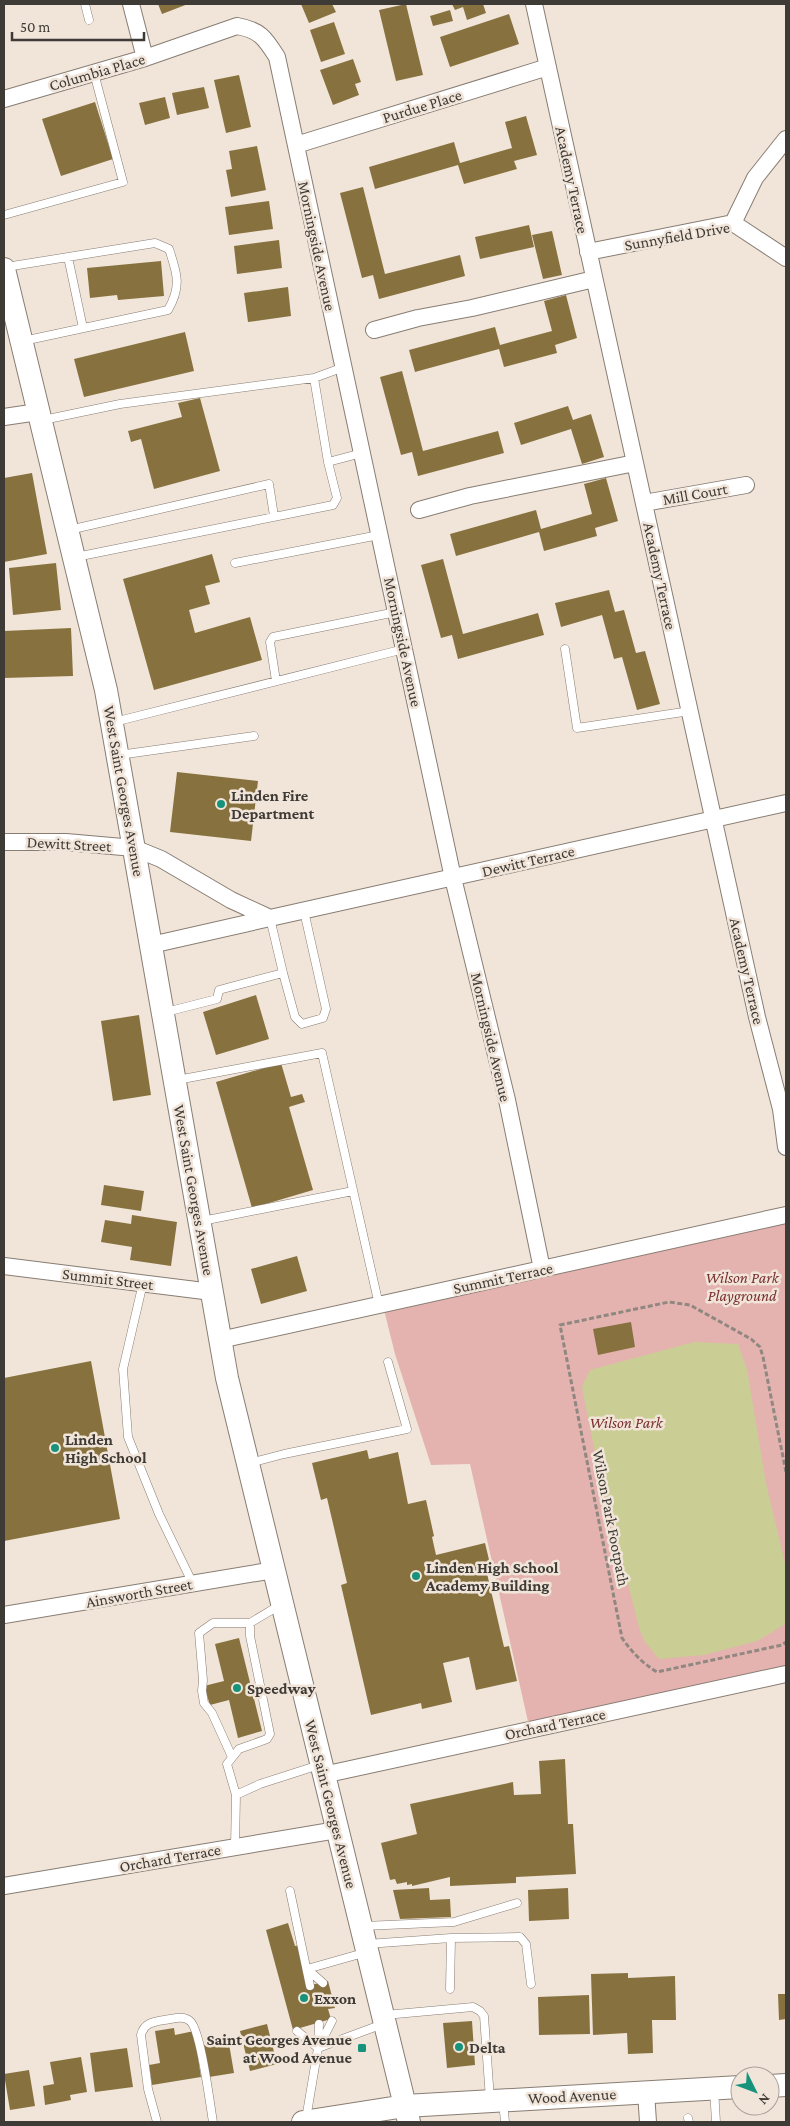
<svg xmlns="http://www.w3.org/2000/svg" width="790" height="2126" viewBox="0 0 790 2126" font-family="'Crimson Pro',serif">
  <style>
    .green { fill: #e4b3af }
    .water { fill: #cacd94 }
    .building { fill: #87723f }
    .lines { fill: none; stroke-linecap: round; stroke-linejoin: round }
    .lane-casing { stroke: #887d73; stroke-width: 9 }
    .street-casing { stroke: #887d73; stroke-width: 18 }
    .secondary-casing { stroke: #887d73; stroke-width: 24 }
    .path { stroke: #8f8780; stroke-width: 3; stroke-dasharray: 5 2.5; stroke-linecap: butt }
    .lane { stroke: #fff; stroke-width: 8 }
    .street { stroke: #fff; stroke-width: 16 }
    .secondary { stroke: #fff; stroke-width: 22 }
    .poi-dot { fill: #16937a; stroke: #f1e5da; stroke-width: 2 }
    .labels { text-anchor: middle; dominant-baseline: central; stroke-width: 5; stroke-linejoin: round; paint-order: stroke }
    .street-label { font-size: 16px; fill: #3e3a35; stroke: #f1e5da }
    .poi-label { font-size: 16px; font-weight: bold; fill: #3e3a35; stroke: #f1e5da; text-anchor: start }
    .park-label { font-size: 16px; font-style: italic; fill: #7a302e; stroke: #f1e5da }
  </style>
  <rect width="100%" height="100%" fill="#f1e5da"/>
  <!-- green -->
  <path class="green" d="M786 1219V1668L529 1726 470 1464 431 1465 395 1354 384 1310Z"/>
  <!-- water -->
  <path class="water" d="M694 1342 738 1344 747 1369 766 1483 786 1567V1621L784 1625 757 1641 704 1655 659 1659 645 1642 640 1631 596 1458 582 1387 590 1370Z"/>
  <!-- building -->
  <path class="building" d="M158 4H188L162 14Z
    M301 4H332L336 12 309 23Z
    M406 4 423 75 396 81 379 10Z
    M452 4H483L486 13 467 20 463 7 455 10Z
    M450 10 453 21 433 26 430 16Z
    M509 14 519 44 450 67 440 37Z
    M334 22 345 54 321 62 310 30Z
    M353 59 361 82 355 84 359 95 333 105 320 70Z
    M239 75 251 127 226 133 214 80Z
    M204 87 209 108 177 115 172 93Z
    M165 97 170 118 145 125 139 103Z
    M95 102 113 159 61 176 42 119Z
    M526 116 537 155 514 161 517 169 464 184 458 165 375 189 369 167 454 142 460 163 512 148 505 122Z
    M257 146 266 190 231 197 226 170 232 169 229 151Z
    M363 187 385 274 460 255 465 276 379 299 373 275 362 278 340 193Z
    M269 201 273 229 229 235 225 207Z
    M529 225 534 247 480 259 475 237Z
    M552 231 562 275 543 279 532 235Z
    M279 240 282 268 237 274 234 246Z
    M161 261 164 296 118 300 117 295 90 298 87 268Z
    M288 287 291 316 248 322 244 293Z
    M566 295 577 338 555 345 557 353 504 367 499 349 415 372 409 350 495 327 500 345 552 331 544 301Z
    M185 332 194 371 84 397 74 359Z
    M402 371 423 451 498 431 504 453 418 476 412 452 401 455 380 377Z
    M200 398 220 471 154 489 141 439 131 442 128 431 182 417 178 403Z
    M568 406 573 420 591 414 604 457 582 464 571 429 521 445 514 423Z
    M32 473 47 554 4 562V478Z
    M606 478 618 521 595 528 597 536 544 551 539 532 456 556 450 534 536 510 541 529 592 514 584 484Z
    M212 554 220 582 205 586 210 604 189 610 195 633 250 617 262 660 154 690 123 579Z
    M443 559 463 634 538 613 544 635 458 659 452 635 441 638 421 565Z
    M56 563 61 610 13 615 9 568Z
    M609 590 615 612 624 610 636 653 645 651 660 704 637 710 622 657 614 659 602 615 561 627 555 603Z
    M71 628 73 676 4 678V631Z
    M177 772 258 781 251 841 170 832Z
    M256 995 269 1039 216 1055 203 1012Z
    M139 1015 151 1095 113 1101 101 1021Z
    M281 1063 291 1097 302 1094 305 1102 289 1107 313 1190 252 1208 216 1082Z
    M104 1185 144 1191 141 1211 101 1205Z
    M132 1215 177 1222 171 1266 130 1260 132 1247 101 1242 105 1220 131 1224Z
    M297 1256 307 1291 261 1304 251 1269Z
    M631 1322 635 1347 598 1355 593 1329Z
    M91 1361 120 1519 4 1541V1378Z
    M367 1450 369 1459 398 1452 408 1504 426 1500 434 1536 432 1537 436 1555 485 1543 491 1568 486 1569 504 1647 509 1646 517 1681 476 1690 469 1657 443 1663 452 1702 422 1709 421 1703 371 1715 341 1585 347 1583 327 1498 321 1500 312 1463Z
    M239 1638 262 1731 238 1738 229 1700 210 1705 204 1686 224 1681 215 1644Z
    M565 1759 568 1824H573L576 1874 516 1877V1883L450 1886V1877L412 1886V1884L407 1885V1882L397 1884 395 1879 390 1880 381 1843 417 1834 410 1804 513 1782 514 1795 541 1794 539 1761Z
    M429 1888 430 1900 450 1899 451 1917 400 1919 393 1890Z
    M568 1888 569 1919 529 1921 528 1890Z
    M288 1923 295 1946 300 1945 311 1985 328 1981 335 2008 328 2009 331 2019 293 2030 266 1930Z
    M628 1973V1978L675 1976 676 2020H652L653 2053 628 2054 627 2033 593 2035 591 1974Z
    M778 1994H786V2019L779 2020Z
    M589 1995 590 2034 539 2035 538 1997Z
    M472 2021 475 2065 447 2068 443 2023Z
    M267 2024 277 2064 250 2071 240 2031Z
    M174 2028 175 2035 194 2031 201 2077 152 2085 149 2065 160 2063 155 2031Z
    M228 2038 234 2073 209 2077 204 2045 217 2042V2039Z
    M127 2048 133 2087 95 2092 90 2053Z
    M81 2057 87 2092 70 2095 71 2100 45 2105 43 2086 54 2084 50 2062Z
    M29 2070 35 2106 10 2110 4 2074Z"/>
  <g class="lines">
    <defs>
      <path id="lane" d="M85 4 89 20
        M4 215 123 182 94 73
        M68 257 83 328
        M6 267 155 243 169 249C177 273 182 286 168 310L23 341
        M314 378 328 462
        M43 420 120 404 314 378 344 367
        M69 530 269 484 274 516
        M76 557 333 505 337 498 328 462 362 453
        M235 563 379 535
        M565 649 577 728 690 711
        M276 681 270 642 273 637 396 612
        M114 722 404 649
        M119 755 254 736
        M270 918 283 973
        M166 1012 217 999 219 990 283 973 295 1017 302 1024 323 1018 326 1009 304 911
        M177 1080 322 1053 379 1305
        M202 1221 353 1191
        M143 1283 123 1369 128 1437 159 1514 193 1584
        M250 1463 284 1454 407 1429 388 1362
        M232 1757 212 1713 204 1703 202 1691 203 1680 199 1633 213 1623H250L280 1605
        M236 1795 227 1764 239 1749 267 1739 270 1734 250 1636V1623
        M235 1847 236 1795 260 1784 319 1765
        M290 1891 310 1986
        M364 1926 454 1922 517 1903
        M367 1944 451 1938 520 1937 526 1944 531 1984
        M323 1983 307 1969 367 1952
        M450 1989 451 1938
        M385 2015 473 2007 480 2011 484 2016 490 2099
        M297 2031 318 2048
        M318 2046 319 2024
        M318 2048 332 2021
        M714 2089 716 2122
        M503 2102 505 2122
        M688 2118 689 2122
        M306 2119 318 2048 383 2024
        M157 2122 148 2089 141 2035C144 2023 153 2022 164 2020 173 2019 183 2015 190 2021 201 2030 210 2105 213 2122"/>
      <path id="street" d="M131 4 145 58
        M534 4 757 1017 781 1109 786 1147
        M4 99 145 58 237 26C260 30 265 38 277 57L453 878 507 1100 542 1269
        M296 145 548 67
        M733 223 755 178 786 139
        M588 252 733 223 786 258
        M374 330 418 318 472 308 594 279
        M4 417 38 412
        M644 503 746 485
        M419 510 470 496 635 463
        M4 842H66L134 848 161 859 231 900 270 918 786 803
        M151 945 270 918
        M4 1266 212 1292
        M220 1340 786 1215
        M4 1615 274 1570
        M323 1775 786 1674
        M4 1886 337 1830
        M646 2092 648 2122"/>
      <path id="secondary" d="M4 269 106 690 227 1378 409 2122
        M770 2086 786 2085
        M303 2122 405 2106 740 2087"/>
    </defs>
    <!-- lane casing -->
    <use href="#lane" class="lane-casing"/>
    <!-- street casing -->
    <use href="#street" class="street-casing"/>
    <!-- secondary casing -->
    <use href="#secondary" class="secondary-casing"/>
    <!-- path -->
    <path class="path" d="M786 1472 763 1357 760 1347 751 1339 690 1305 669 1302 560 1325 622 1638C632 1652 642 1663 657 1672L782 1645 786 1642"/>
    <!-- lane -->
    <use href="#lane" class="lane"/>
    <!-- street -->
    <use href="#street" class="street"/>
    <!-- secondary -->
    <use href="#secondary" class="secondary"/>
  </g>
  <!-- markers -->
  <g class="poi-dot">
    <circle cx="221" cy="804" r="5"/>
    <circle cx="55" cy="1448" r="5"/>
    <circle cx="416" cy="1576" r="5"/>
    <circle cx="237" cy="1688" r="5"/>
    <circle cx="304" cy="1998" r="5"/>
    <circle cx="459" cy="2047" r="5"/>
    <rect x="357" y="2043" width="10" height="10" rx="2.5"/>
  </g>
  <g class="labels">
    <!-- street labels -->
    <g class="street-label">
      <text transform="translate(97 72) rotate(-16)">Columbia Place</text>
      <text transform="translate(422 106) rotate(-17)">Purdue Place</text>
      <text transform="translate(572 180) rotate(78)">Academy Terrace</text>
      <text transform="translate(677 236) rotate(-10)">Sunnyfield Drive</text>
      <text transform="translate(317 246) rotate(78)">Morningside Avenue</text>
      <text transform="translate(695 494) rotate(-10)">Mill Court</text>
      <text transform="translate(660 576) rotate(78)">Academy Terrace</text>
      <text transform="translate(403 642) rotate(78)">Morningside Avenue</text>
      <text transform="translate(124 791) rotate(80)">West Saint Georges Avenue</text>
      <text transform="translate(69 844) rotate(3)">Dewitt Street</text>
      <text transform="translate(528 861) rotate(-13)">Dewitt Terrace</text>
      <text transform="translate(747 971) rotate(77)">Academy Terrace</text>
      <text transform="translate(491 1037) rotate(77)">Morningside Avenue</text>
      <text transform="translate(194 1190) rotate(80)">West Saint Georges Avenue</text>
      <text transform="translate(503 1278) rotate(-12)">Summit Terrace</text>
      <text transform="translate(108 1279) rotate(7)">Summit Street</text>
      <text transform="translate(611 1518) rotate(79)">Wilson Park Footpath</text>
      <text transform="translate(139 1593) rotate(-10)">Ainsworth Street</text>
      <text transform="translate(555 1724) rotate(-12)">Orchard Terrace</text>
      <text transform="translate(331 1804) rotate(76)">West Saint Georges Avenue</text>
      <text transform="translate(170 1858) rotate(-10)">Orchard Terrace</text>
      <text transform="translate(572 2096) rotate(-3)">Wood Avenue</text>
    </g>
    <!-- poi labels -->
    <g class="poi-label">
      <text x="231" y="795">Linden Fire<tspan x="231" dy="18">Department</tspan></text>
      <text x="65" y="1439">Linden<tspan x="65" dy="18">High School</tspan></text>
      <text x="426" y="1567">Linden High School<tspan x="426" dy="18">Academy Building</tspan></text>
      <text x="247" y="1688">Speedway</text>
      <text x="314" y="1998">Exxon</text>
      <text x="352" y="2039" text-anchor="end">Saint Georges Avenue<tspan x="352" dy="18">at Wood Avenue</tspan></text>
      <text x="469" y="2047">Delta</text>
    </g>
    <!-- park labels -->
    <g class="park-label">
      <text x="742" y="1277">Wilson Park<tspan x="742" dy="18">Playground</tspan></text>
      <text x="626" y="1422">Wilson Park</text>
    </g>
  </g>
  <!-- border -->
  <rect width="790" height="2126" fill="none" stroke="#3e3a35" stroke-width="10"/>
  <!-- north arrow -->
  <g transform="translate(755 2091) rotate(132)"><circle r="24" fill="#f1e5da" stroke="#a9a198"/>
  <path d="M0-4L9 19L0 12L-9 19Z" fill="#16937a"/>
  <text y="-8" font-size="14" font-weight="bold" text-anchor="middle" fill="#3e3a35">N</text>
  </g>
  <!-- scale -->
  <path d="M12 32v8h132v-8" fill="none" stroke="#3e3a35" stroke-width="2.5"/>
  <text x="20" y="32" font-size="15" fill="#3e3a35" stroke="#f1e5da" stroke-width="4" paint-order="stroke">50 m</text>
</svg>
